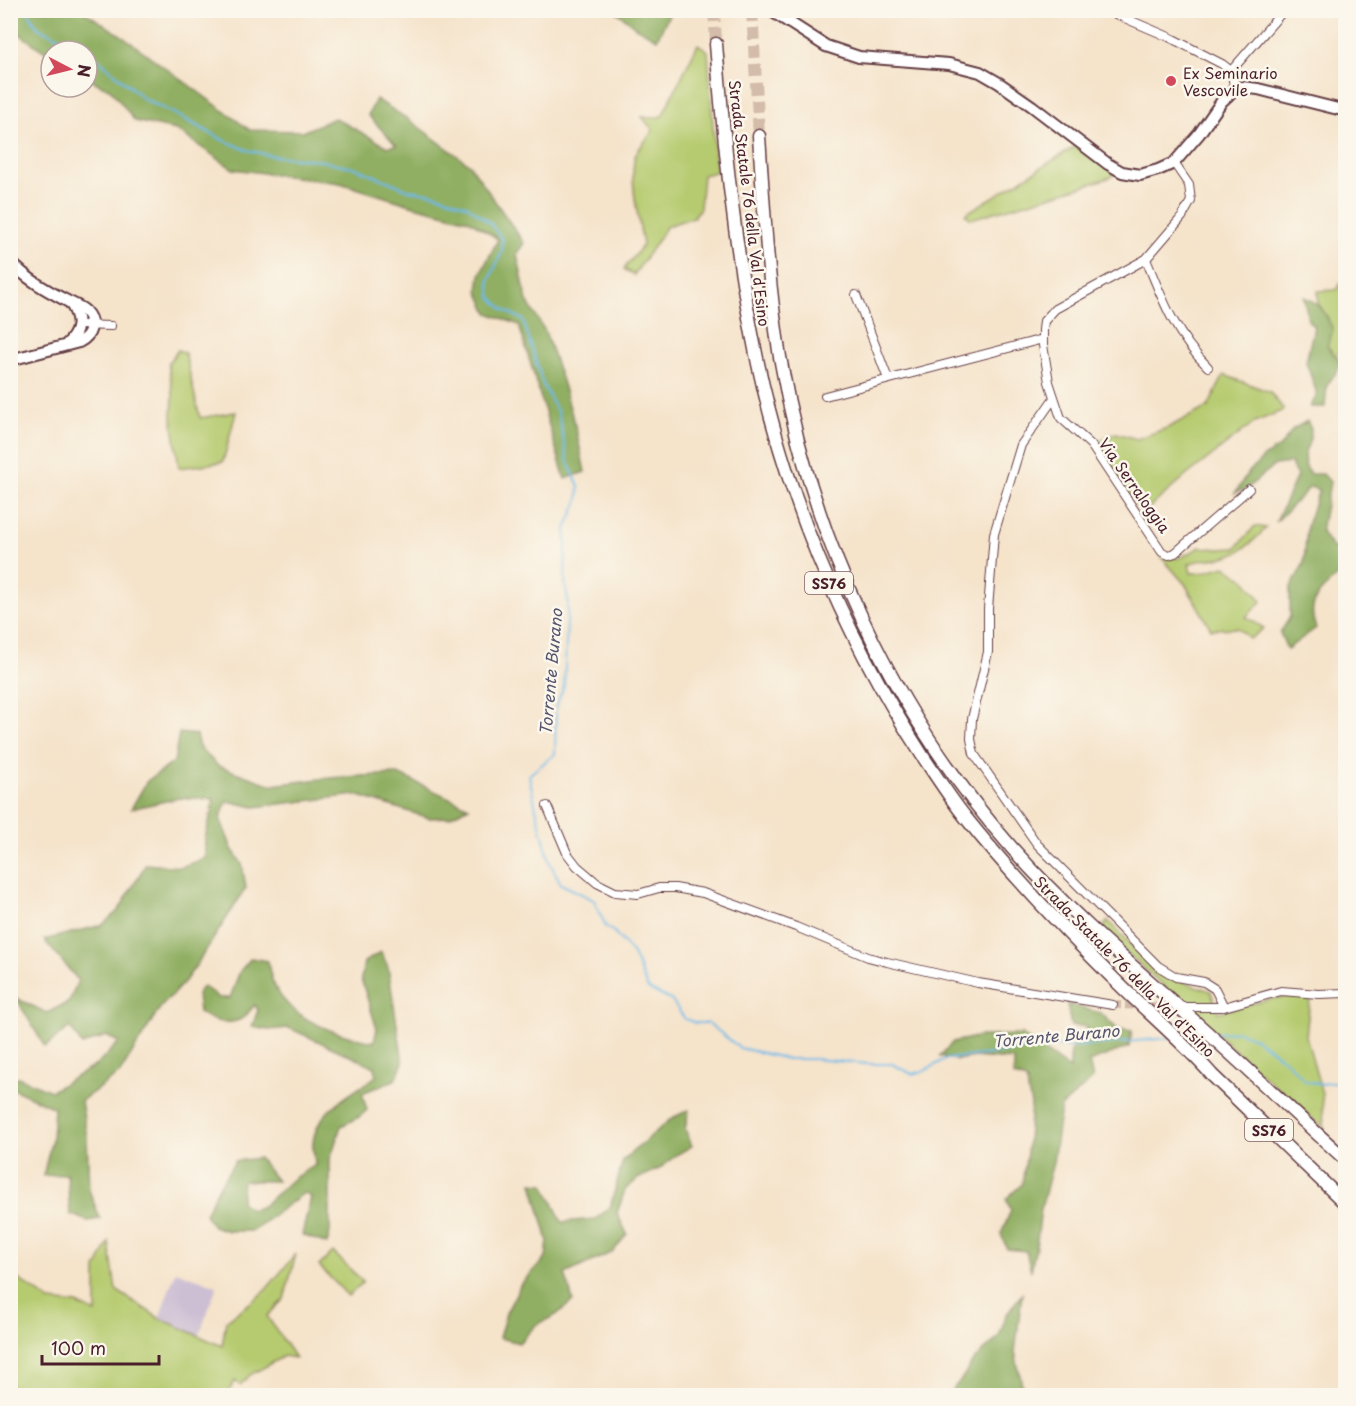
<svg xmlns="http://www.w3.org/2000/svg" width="1356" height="1406" viewBox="0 0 1356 1406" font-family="'Playpen Sans',sans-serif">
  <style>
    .industrial { fill: #ccbed3 }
    .green { fill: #b6cb6f; stroke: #80754d; stroke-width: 1.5 }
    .forest { fill: #90af62; stroke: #6d6746; stroke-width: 1.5 }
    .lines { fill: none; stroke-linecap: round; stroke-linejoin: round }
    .stream { stroke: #6ebae8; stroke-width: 2 }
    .minor-tunnel { stroke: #d3bcaa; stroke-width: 8; stroke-dasharray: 8 4; stroke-linecap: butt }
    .trunk-tunnel { stroke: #d3bcaa; stroke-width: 12; stroke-dasharray: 12 6; stroke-linecap: butt }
    .minor-casing { stroke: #643c43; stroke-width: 10 }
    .secondary-casing { stroke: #643c43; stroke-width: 14 }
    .trunk-casing { stroke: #643c43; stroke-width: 15 }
    .minor { stroke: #fff; stroke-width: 8 }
    .secondary { stroke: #fff; stroke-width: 10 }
    .trunk { stroke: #fff; stroke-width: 12 }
    .poi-dot { fill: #d1495b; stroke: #fbf7ec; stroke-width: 2 }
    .labels { text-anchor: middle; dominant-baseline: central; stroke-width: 5; stroke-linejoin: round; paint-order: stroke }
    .shield { fill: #fbf7ec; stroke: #7f6065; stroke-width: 1.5 }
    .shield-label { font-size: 14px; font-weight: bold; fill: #4a1f2b }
    .poi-label { font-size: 15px; fill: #4a1f2b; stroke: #fbf7ec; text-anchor: start }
    .street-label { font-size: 15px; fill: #4a1f2b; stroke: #fbf7ec }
    .water-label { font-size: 16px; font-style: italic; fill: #57556d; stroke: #fbf7ec }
  </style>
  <rect width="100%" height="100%" fill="#fbf7ec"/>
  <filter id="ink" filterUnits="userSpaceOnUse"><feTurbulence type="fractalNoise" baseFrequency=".0167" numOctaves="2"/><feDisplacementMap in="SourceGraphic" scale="12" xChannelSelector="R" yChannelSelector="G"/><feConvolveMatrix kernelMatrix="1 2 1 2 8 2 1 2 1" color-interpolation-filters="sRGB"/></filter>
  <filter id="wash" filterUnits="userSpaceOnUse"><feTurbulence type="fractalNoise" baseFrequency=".008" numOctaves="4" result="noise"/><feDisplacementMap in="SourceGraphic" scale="24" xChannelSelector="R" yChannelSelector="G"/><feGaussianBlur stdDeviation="1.35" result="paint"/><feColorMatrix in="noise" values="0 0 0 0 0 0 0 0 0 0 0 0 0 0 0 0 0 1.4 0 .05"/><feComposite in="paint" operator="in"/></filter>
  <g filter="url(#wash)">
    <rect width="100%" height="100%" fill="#f5e3ca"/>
    <!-- industrial -->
    <path class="industrial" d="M176 1271 217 1286 199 1336 159 1318Z"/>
    <!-- green -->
    <path class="green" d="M698 44 708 51 716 172 703 175 700 208 694 217 667 226 634 275 624 269 643 245C639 220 629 181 635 156 637 149 649 138 653 130L642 117 653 118 662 116Z
      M1078 145 1117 172 1111 177 1074 189 971 219 965 214Z
      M1345 278V345L1336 356 1327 346 1328 318 1318 303V291L1336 290Z
      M178 350 185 353 200 418 236 412 223 462 179 468 172 417 173 395 168 363Z
      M1224 375 1270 392 1284 410 1255 422 1188 474 1142 514 1097 446 1100 440 1116 433 1137 439 1167 428 1208 407Z
      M1255 526 1266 528C1252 543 1239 556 1217 558 1206 560 1200 559 1189 564L1191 573H1200L1225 566 1245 580 1262 601 1246 617 1264 628 1250 639 1238 628 1211 629 1185 584 1162 558H1180L1200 547 1218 549 1236 548Z
      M1108 921 1160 974 1211 991 1218 1012C1245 1007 1283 991 1310 998L1306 1036 1322 1094 1324 1127 1310 1117 1101 930Z
      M109 1242 116 1290 159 1318 222 1346 226 1321 263 1293 296 1254 284 1299 267 1316 295 1358 284 1356 250 1375 240 1385 235 1381 227 1395H11V1274L50 1301 77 1304 96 1313V1269Z
      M333 1252 363 1282 348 1296 319 1266Z"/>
    <!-- forest -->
    <path class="forest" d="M11 10 83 11 121 35 250 130 304 131 335 118 388 147 396 145 368 115 376 99 408 119 470 165 524 243 517 254 527 301 545 331 563 384 576 429 585 472 565 479 519 325 488 313 478 291 480 275 498 239 469 220 414 206 340 183 233 169 176 130 135 121 111 90 87 78V51H51V56L11 28Z
      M616 11H671L657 39 635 27Z
      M1304 297C1322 305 1325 312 1333 330L1327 346 1340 361 1338 370 1327 385 1325 407H1310L1317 394 1306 362 1314 327 1308 320Z
      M1307 421C1308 424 1311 427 1311 430 1312 448 1296 452 1310 474H1323L1330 482 1321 532 1332 547 1345 551V570C1325 587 1304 599 1316 628L1287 649 1280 633 1290 617V589L1304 563 1307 526 1319 490 1310 487 1276 522 1297 476 1290 463 1275 465 1246 489 1235 493 1249 472 1265 456 1280 447 1293 429Z
      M179 733 196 735 199 747 218 766 272 785 328 778 398 774 469 807 449 817 429 818 356 795 254 807 227 801 220 818 232 849 242 864 246 888 195 967 185 981 160 1008 120 1073 81 1101 87 1137 89 1190 100 1219 87 1221 70 1214 67 1174 43 1176 52 1139 54 1108 11 1088V1078L18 1077 51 1091 98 1064 119 1042 106 1036 82 1045 70 1027 45 1047 16 998 47 1013 69 1002 78 980 44 940 102 925 119 910 146 864 181 867 205 858V839L214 799 179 798 131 809 147 781 174 762Z
      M381 952 388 967 403 1063 395 1080 362 1093 367 1110 359 1117 341 1126 330 1159V1232L327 1244 302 1235 311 1197 304 1193 252 1231H228L213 1226 205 1214 218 1188 235 1161 259 1158 277 1181H243L241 1202 252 1210 263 1206 294 1178 315 1165C315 1158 312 1149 313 1142 317 1108 352 1095 376 1076L375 1067 289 1028 268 1030 252 1027 258 1010 255 1005C251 1009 246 1016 241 1019 227 1026 211 1021 199 1012L197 994 203 986 219 998H230L240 971 251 958 268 961C269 967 270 974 272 980 286 1019 337 1035 374 1042L377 1029 361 979 364 962Z
      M1067 1004 1101 1013 1117 1029 1132 1031 1129 1047 1089 1062 1093 1079 1061 1107 1053 1162 1041 1209 1037 1241 1031 1271 1026 1251 1007 1249 1001 1234 1011 1210 1006 1199 1022 1184 1027 1152 1031 1105 1026 1080 1014 1076V1060L975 1057 956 1060 940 1056 953 1042 981 1036 1022 1035 1070 1069C1070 1052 1069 1046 1084 1036L1086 1026H1071Z
      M689 1110 685 1129 692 1146 676 1155 659 1169 639 1178 625 1190 617 1213 627 1234 613 1252 565 1274 573 1301 556 1315 536 1325 519 1343 499 1338 506 1313 521 1284 546 1258 548 1241 532 1183 544 1184 562 1222 595 1219 610 1208 623 1160 672 1118Z
      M1022 1294 1015 1352 1024 1395H947L961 1380 973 1361 999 1337 1006 1315Z"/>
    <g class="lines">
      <!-- stream -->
      <path class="stream" d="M27 10 38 28 88 50 144 99 177 115 223 140 247 150 273 156 316 160 353 167 409 190 435 194 468 206 490 223 502 239V251L489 281 491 297 503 309 523 320 543 385 558 413 568 463 579 486 578 501 566 529 565 583 568 602 564 686 556 706 555 754 529 775 536 809 550 863 561 884 594 900 606 927 614 932 633 954 648 989 671 1000 685 1019 696 1023H708L740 1048 788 1059H814L868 1064H892L912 1074 924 1071 946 1059 1000 1053 1039 1045 1070 1047 1169 1038
        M1217 1033C1224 1033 1234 1030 1240 1032 1261 1039 1292 1064 1305 1081L1320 1084 1346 1081
        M1181 1037 1202 1035"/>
    </g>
  </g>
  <g filter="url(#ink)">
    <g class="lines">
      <!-- minor-tunnel -->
      <path class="minor-tunnel" d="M1113 1005 1177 1007"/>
      <!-- trunk-tunnel -->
      <path class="trunk-tunnel" d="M714 10 716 44
        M752 10 759 136"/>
      <defs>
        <path id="minor" d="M1106 10 1169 37 1222 64 1231 71 1235 89
          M1231 71 1284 10
          M1174 163 1189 185 1191 201 1182 217 1146 259 1055 309 1044 321 1043 330V345L1049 382 1061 418 1091 445 1162 552 1169 555 1175 553 1249 489
          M1146 259C1162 299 1176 336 1208 367
          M856 295 888 379
          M79 325 111 326
          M825 396 1043 339
          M1054 398 1021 445 994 534 988 609V652L972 719 971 739 974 754 1037 844 1158 966 1176 977 1204 982 1215 989 1224 1007
          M547 806 567 853 577 866 597 883 615 892 638 894 659 888H675L703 893 796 927 868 957 887 962 978 983 1113 1005
          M1184 1007H1224L1281 991 1319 994 1346 993"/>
        <path id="secondary" d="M770 10 826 46 859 57 949 64 980 72 999 83 1032 106 1108 164 1122 172 1140 175 1158 170 1174 163 1199 134 1222 101 1235 89 1242 87 1258 89 1346 111
          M10 261C26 279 48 291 69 302 75 305 81 307 85 311 96 323 91 336 79 342L10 360
          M66 345C80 332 81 320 71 304"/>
        <path id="trunk" d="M716 44C724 142 734 241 753 339 781 486 840 629 922 755 936 776 950 798 966 818 1014 878 1068 934 1123 988 1153 1017 1185 1044 1212 1075L1346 1204
          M759 136C764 210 768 284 780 357 811 537 891 711 1012 848 1067 910 1129 963 1191 1018 1243 1064 1294 1113 1346 1160"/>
      </defs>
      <!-- minor casing -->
      <use href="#minor" class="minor-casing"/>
      <!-- secondary casing -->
      <use href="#secondary" class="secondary-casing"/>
      <!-- trunk casing -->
      <use href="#trunk" class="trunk-casing"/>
      <!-- minor -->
      <use href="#minor" class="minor"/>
      <!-- secondary -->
      <use href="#secondary" class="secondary"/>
      <!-- trunk -->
      <use href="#trunk" class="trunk"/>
    </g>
  </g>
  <!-- markers -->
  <circle class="poi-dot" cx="1171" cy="81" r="6"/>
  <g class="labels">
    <!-- shield labels -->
    <g class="shield">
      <rect x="805" y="572" width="48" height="22" rx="4.5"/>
      <rect x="1245" y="1119" width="48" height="22" rx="4.5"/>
    </g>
    <g class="shield-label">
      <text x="829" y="583">SS76</text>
      <text x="1269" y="1130">SS76</text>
    </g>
    <!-- poi labels -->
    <g class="poi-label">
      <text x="1183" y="72">Ex Seminario<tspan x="1183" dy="17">Vescovile</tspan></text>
    </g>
    <!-- street labels -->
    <g class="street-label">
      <text transform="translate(750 203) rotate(83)">Strada Statale 76 della Val d'Esino</text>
      <text transform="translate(1135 485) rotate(55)">Via Serraloggia</text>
      <text transform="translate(1125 966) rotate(45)">Strada Statale 76 della Val d'Esino</text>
    </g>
    <!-- water labels -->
    <g class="water-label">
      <text transform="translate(550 672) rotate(-85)">Torrente Burano</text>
      <text transform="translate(1056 1035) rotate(-5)">Torrente Burano</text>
    </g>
  </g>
  <!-- margin -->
  <rect width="1356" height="1406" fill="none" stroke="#fbf7ec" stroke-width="36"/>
  <!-- north arrow -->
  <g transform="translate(69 69) rotate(97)"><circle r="28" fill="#fbf7ec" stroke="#b4a19f" stroke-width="1.5"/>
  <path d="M0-4.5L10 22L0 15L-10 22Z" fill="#d1495b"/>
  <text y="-9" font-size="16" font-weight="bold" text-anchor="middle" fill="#4a1f2b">N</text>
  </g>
  <!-- scale -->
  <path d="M42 1355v9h117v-9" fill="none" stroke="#4a1f2b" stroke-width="3"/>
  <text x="51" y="1355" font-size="18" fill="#4a1f2b" stroke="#fbf7ec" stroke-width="4.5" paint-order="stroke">100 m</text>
</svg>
